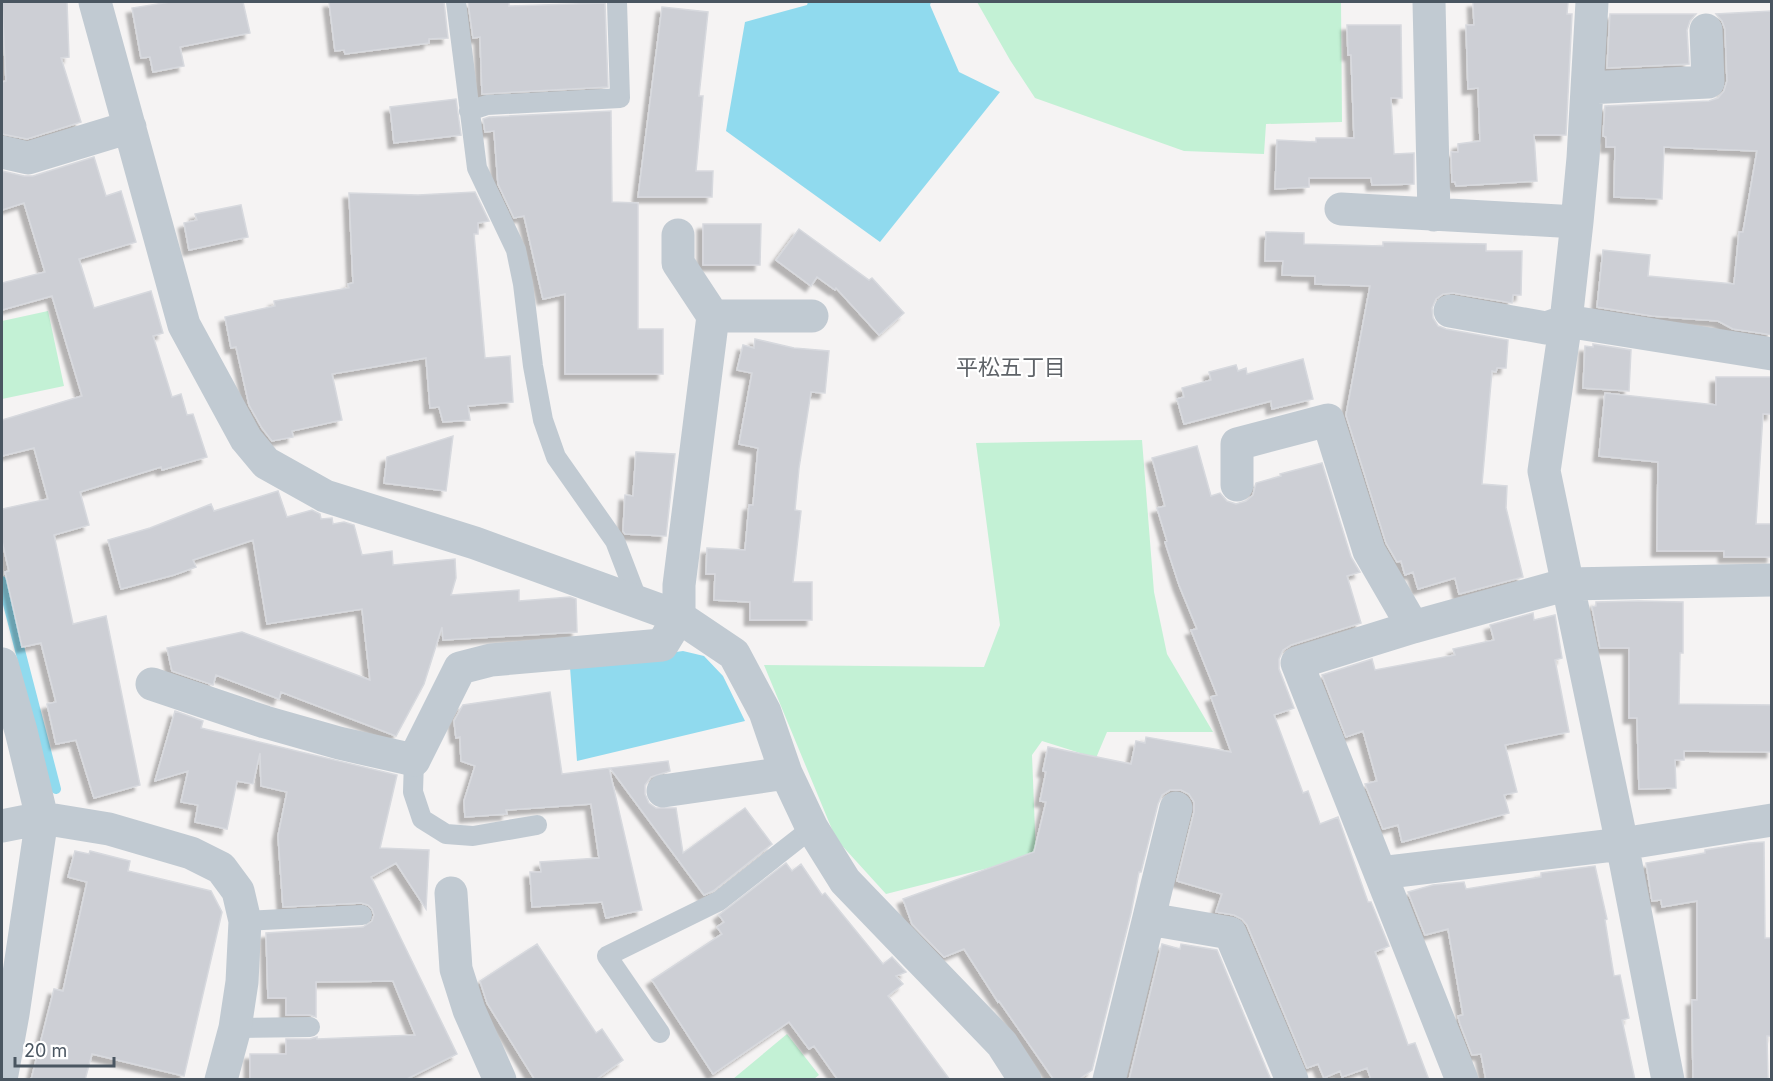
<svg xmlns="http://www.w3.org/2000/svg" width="1773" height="1081" viewBox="0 0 1773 1081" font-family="Inter,'Noto Sans JP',sans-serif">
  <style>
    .green { fill: #c3f1d5 }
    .water { fill: #90daee }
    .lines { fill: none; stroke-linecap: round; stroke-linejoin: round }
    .stream { stroke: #90daee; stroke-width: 10 }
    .building { fill: #cdcfd5; stroke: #d7d9de; stroke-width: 1.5; filter: url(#shadow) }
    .service { stroke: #c1cad2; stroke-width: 20 }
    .minor { stroke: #c1cad2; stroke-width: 33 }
    .labels { text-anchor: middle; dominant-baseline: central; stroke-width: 4.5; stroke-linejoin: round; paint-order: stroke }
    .neighbourhood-label { font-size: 22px; fill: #5f6368; stroke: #fff }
  </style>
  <defs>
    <filter id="shadow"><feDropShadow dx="-5.5" dy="5.5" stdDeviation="1.5" flood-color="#0004"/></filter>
  </defs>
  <rect width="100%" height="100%" fill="#f5f3f3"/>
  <!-- green -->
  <path class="green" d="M977 2H1341L1342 122 1266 124 1264 154 1184 151 1035 98 1010 60Z
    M48 311 64 386 2 399V321Z
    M1142 440 1154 592 1167 654 1213 732H1107L1096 758 1042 741 1032 755 1036 856 886 894 836 839 764 665 984 667 1000 625 976 443Z
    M787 1034 819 1075 814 1079H733Z"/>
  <!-- water -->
  <path class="water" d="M808 2H931L930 5 959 72 1000 92 880 242 726 131 745 22 807 5Z
    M683 651 704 656 723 676 745 721 577 761 570 667Z"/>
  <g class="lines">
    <!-- stream -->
    <path class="stream" d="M2 581 56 789"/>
  </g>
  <!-- building -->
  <path class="building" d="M2 2H67L69 57 61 58 81 122 27 139 2 134V82L6 81Z
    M170 2H243L250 33 180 47 184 66 153 72 150 57 141 58 132 8Z
    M329 2H444L448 38 429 39V43L345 54 344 50 335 51Z
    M468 2H509V6L605 3 608 87 482 94 480 37 473 38Z
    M1473 2H1568L1567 14H1572L1566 135H1534L1537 181 1456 186 1455 182H1452L1451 152H1458V144L1480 141 1478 88 1468 89 1466 25H1474Z
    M662 7 708 12 699 96H703L696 171H713L712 197H638Z
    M1772 11V335L1733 329 1718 321 1652 316 1597 307 1603 250 1650 255 1648 276 1734 284 1739 232H1743L1757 151 1664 147 1662 199 1614 197 1615 147H1606V137L1603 136 1605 106 1709 101 1718 98 1724 91 1727 81 1725 29 1722 21 1716 14Z
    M1610 14H1696L1690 21 1687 30 1689 64 1607 68Z
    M1347 25H1401L1402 98H1391L1394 154 1414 153V184L1372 185 1371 178H1309V187L1275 189 1277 140 1316 142V138H1354L1351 55H1348Z
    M456 99 461 135 394 143 390 107Z
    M611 111 612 202 638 203V329H663V374H565V294L543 299 524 216 514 218 498 184 494 131 485 132 483 119 489 117Z
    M94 157 106 196 121 191 136 242 79 259 94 308 151 291 163 333 153 336 172 397 181 394 187 415 193 414 207 457 162 470 161 467 80 492 89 525 54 535 73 624 106 616 140 785 94 798 76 740 56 744 47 704 56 702 41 643 22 647 5 572 9 571 2 541V509L48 499 34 448 2 456V420L82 396 52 296 2 310V283L45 272 24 203 2 210V171L24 176H33Z
    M475 192 489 221 478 223V234H474L485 358 510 356 513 402 468 406 470 420 443 422 439 407 430 408 426 358 332 374 342 420 292 431 293 437 272 441 262 428 249 405 236 347 231 348 225 317 275 306 274 301 349 288 348 284 353 283 349 193 418 195Z
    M241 205 248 237 189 250 184 223 197 220 195 214Z
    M703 224H761L760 265H703Z
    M799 229 869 280 872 278 904 313 879 335 836 288 835 290 817 277 811 286 776 260Z
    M1266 232 1304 233V244L1383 246V242L1486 244V251H1522L1521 295H1513L1512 303 1453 293 1443 294 1436 299 1432 308 1433 318 1438 326 1446 329 1508 340 1506 368H1497L1496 372 1492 371 1482 484 1507 486 1506 508 1523 577 1459 594 1455 578 1418 589 1413 572 1405 575 1401 561 1397 562 1386 543 1346 415 1370 286 1315 284V276L1282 275 1283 261H1265Z
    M755 339 794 348 829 351 825 393 811 392 799 468 795 510 801 511 793 582H812V620H750V602L714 600 715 574H706L707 548 745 550 749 505H753L758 448 739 444 752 373 737 370 743 345 754 348Z
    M1593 344 1631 350 1629 391 1583 388 1585 346 1593 347Z
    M1303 359 1313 399 1272 409 1271 401 1184 424 1177 399 1184 397 1182 388 1211 380 1209 372 1236 365 1238 371 1246 368 1247 374Z
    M1716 377H1772V414H1763L1756 524H1772V557H1724V551H1657L1658 462 1599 456 1605 393 1716 405Z
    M453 436 446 491 384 483 387 457Z
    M1197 446 1211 496 1220 493 1227 501 1236 504 1246 501 1253 495 1256 483 1281 476 1280 474 1322 463 1351 557 1360 572 1347 576 1361 623 1291 645 1283 650 1279 659V669L1294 708 1274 715 1303 793 1308 791 1320 824 1338 817 1368 902H1371L1389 946 1375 952 1408 1045 1415 1043 1429 1080H1371L1367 1068 1342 1077 1340 1071 1324 1078 1318 1064 1307 1068 1247 925 1242 919 1234 915 1216 912 1222 894 1177 881 1194 812V802L1189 794 1181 790H1170L1162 795 1158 804 1141 872H1139L1131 913 1092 1070 1078 1080H1054L999 1001 998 1002 964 949 944 957 912 924 903 899 1034 852 1046 802 1040 801 1046 772 1043 771 1048 747 1131 764 1136 741 1145 743 1146 737 1231 752 1211 697 1217 695 1191 630 1197 629 1179 585 1165 542 1167 541 1157 508 1165 506 1152 458Z
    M636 452 675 454 666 536 625 534 623 531 625 495 633 496Z
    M278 491 287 517 312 510 320 514 321 519 332 518 333 524 344 522 354 525 362 555 392 551 393 565 455 559 456 578 451 595 519 590V601L570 597 576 599 577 632 443 640 442 627 424 684 396 736 281 692 279 699 216 675 213 685 172 671 167 648 242 632 370 680 362 609 267 624 253 540 193 560 196 567 174 575 121 589 108 540 150 528 211 504 214 511Z
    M1639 601 1683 602V653H1680L1679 704 1772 705V752L1684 751V760H1675L1676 788 1639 789 1637 718H1629V648H1600L1592 607 1596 606V602Z
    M1533 613 1534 620 1555 615 1562 658 1555 660 1569 732 1505 745 1517 792 1504 795 1509 813 1402 842 1398 825 1383 829 1365 784 1377 781 1363 731 1346 737 1322 675 1372 659 1375 670 1455 655 1453 649 1494 640 1490 625Z
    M550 692 562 774 609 768 642 910 606 918 602 902 532 907 530 872H541L540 862 599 858 591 804 506 810 507 814 465 817 464 801 475 766 461 761 460 737 456 738 454 721 463 705Z
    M175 711 203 721 201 728 397 775 380 848 429 850 426 909 396 863 371 877 457 1054 405 1080H250V1054H286V1039H310L317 1037V1039L415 1035 393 981 316 982V1017L310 1015H286V998H268L266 933 363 927 372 921 374 915 372 909 368 905 361 903 283 907 278 836 287 792 261 786 260 753 253 784 237 781 227 829 195 822 198 805 181 802 188 771 155 781Z
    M668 761 670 771 651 777 645 785V794L649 803 656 808H676L683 853 745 808 772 844 713 891 704 895 610 768Z
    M1764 842 1765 938H1772V1036H1767L1768 1080H1693L1692 1000H1697V901L1662 907 1661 900 1652 901 1646 863 1705 853V850L1749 843Z
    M75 851 89 854 90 851 130 861 128 871 211 891 222 912 184 1076 92 1054 85 1080H31L54 989 63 991 87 882 68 877Z
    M786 863 792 871 801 864 822 895 825 893 883 964 892 957 906 972 896 976 903 984 888 996 950 1080H838L814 1046 809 1049 789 1022 713 1074 652 980 722 934 717 927 724 922 719 915Z
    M1595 866 1607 919 1605 920 1614 976 1620 975 1629 1018 1622 1020 1635 1080H1486L1481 1054 1472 1055 1460 1024 1458 1016 1463 1015 1448 929 1425 935 1408 892 1433 885 1464 882 1466 889 1541 877V873Z
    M537 944 596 1033 602 1029 623 1060 595 1080H535L487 1003 480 981Z
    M1162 944 1180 949 1181 944 1217 950 1271 1080H1129Z"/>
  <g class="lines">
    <!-- service -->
    <path class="service" d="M456 2 477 168 516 250 523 284 533 366 543 420 556 457 615 541 638 601
      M469 111 487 105 620 98 617 2
      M414 760 413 792 422 819 446 834 473 836 537 825
      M245 921 362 915
      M235 1028 310 1027
      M660 1033 607 956 719 901 812 828"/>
    <!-- minor -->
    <path class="minor" d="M95 2 184 325 246 439 266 463 325 496 475 543 679 617 734 654 765 712 786 773 812 828 845 881 1002 1044 1025 1080
      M1429 2 1434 215
      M1592 2 1583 158 1577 222 1566 321 1544 471 1622 844 1668 1080
      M1587 88 1708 82 1706 30
      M2 152 28 158 130 127
      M1341 209 1577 222
      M1450 311 1546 328 1566 321 1772 354
      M713 316H812
      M1237 485V444L1328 420 1369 551 1413 627
      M2 664 21 731 42 818 13 1014 2 1074
      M152 684 265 722 339 743 414 760 460 668 491 660 662 645 679 617V585L713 316 678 263V235
      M663 791 786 773
      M2 826 42 818 109 829 191 853 221 868 238 891 245 921 242 982 235 1028 221 1080
      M1380 873 1622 844 1772 820
      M451 893 456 969 469 1010 500 1080
      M1149 919 1230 933 1292 1080
      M1109 1080 1176 808
      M1462 1080 1297 663 1413 627 1568 584 1772 580"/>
  </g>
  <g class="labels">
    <!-- neighbourhood labels -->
    <g class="neighbourhood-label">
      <text x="1011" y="367">平松五丁目</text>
    </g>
  </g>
  <!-- border -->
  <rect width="1773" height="1081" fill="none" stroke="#4a5661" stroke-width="6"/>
  <!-- scale -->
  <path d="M15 1057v9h99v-9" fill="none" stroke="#4a5661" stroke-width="3"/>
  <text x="24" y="1057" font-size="18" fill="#4a5661" stroke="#ffffff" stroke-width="4.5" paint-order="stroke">20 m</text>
</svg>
